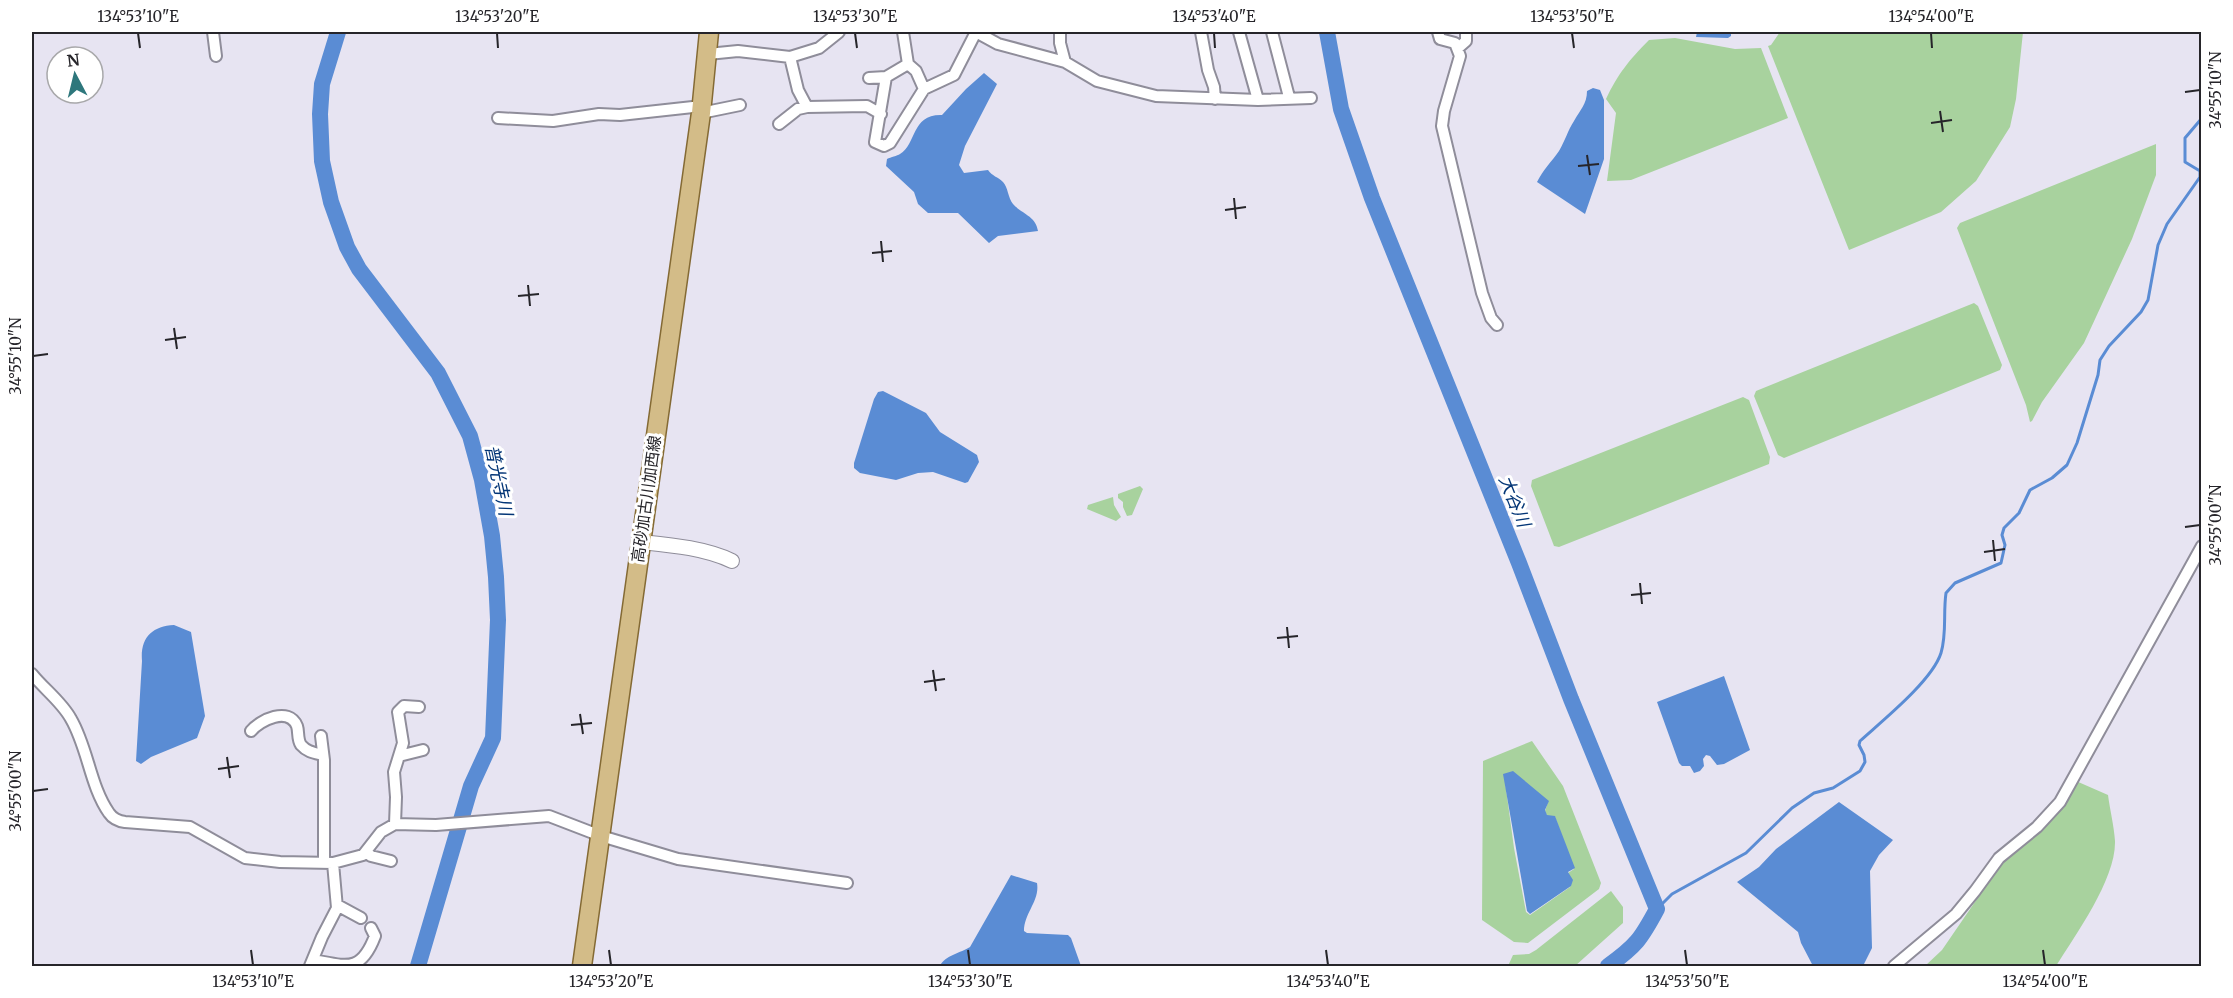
<svg xmlns="http://www.w3.org/2000/svg" width="2233" height="998" viewBox="0 0 2233 998" font-family="Merriweather,'Noto Sans JP',serif">
  <style>
    .green { fill: #a8d29e; fill-rule: evenodd }
    .water { fill: #5a8cd4 }
    .lines { fill: none; stroke-linecap: round; stroke-linejoin: round }
    .stream { stroke: #5a8cd4; stroke-width: 3 }
    .river { stroke: #5a8cd4; stroke-width: 16 }
    .minor-casing { stroke: #8f8d9a; stroke-width: 14 }
    .tertiary-casing { stroke: #8f8d9a; stroke-width: 16 }
    .primary-casing { stroke: #846a34; stroke-width: 21 }
    .minor { stroke: #fff; stroke-width: 10 }
    .tertiary { stroke: #fff; stroke-width: 14 }
    .primary { stroke: #d3bc88; stroke-width: 18 }
    .ticks { fill: none; stroke: #26252a; stroke-width: 2 }
    .labels { text-anchor: middle; dominant-baseline: central; stroke-width: 6; stroke-linejoin: round; paint-order: stroke }
    .street-label { font-size: 16px; fill: #26252a; stroke: #fff }
    .water-label { font-size: 18px; font-style: italic; fill: #033576; stroke: #fff }
    .neatline { fill: none; stroke: #26252a; stroke-width: 2 }
    .ticks-label { font-size: 15px; text-anchor: middle; fill: #26252a }
  </style>
  <rect width="100%" height="100%" fill="#e7e4f2"/>
  <!-- green -->
  <path class="green" d="M1780 32H2023L2016 99 2010 127 1976 181 1941 212 1849 250 1768 46 1771 45Z
    M1675 38 1735 49 1761 48 1788 118 1631 180 1607 181 1616 113 1606 99C1618 74 1629 60 1649 40Z
    M2156 144V175L2132 239 2084 343 2042 402 2032 421 2030 422 2026 405 1957 228 1960 223Z
    M1974 303 1978 306 2002 365 2000 370 1784 458 1778 455 1754 396 1756 391Z
    M1743 397 1749 400 1770 457 1769 464 1559 547 1554 546 1531 486 1532 480Z
    M1140 486 1143 489 1132 515 1127 516 1123 507V502L1118 498V494Z
    M1113 497 1114 505 1121 517 1116 521 1087 509 1088 505Z
    M1532 741 1563 786 1601 883 1599 889 1528 943 1514 942 1482 920 1483 761ZM1504 774 1548 802 1545 811 1547 816 1555 817 1574 869 1568 873 1572 881 1570 887 1530 915 1526 912 1514 848Z
    M2076 781 2108 795C2110 810 2114 826 2115 841 2116 879 2076 934 2056 966H1925L1942 950 2003 861Z
    M1611 891 1623 907V923L1575 966H1508L1513 955 1529 954 1536 950Z"/>
  <!-- water -->
  <path class="water" d="M1697 32H1731V36L1728 38 1696 37Z
    M984 73 997 84 965 146 959 165 964 173 988 170C992 176 998 177 1003 182 1008 187 1008 198 1013 204 1022 214 1036 216 1038 231L998 236 989 243 958 213H928L918 204 914 192 886 166 887 159C891 157 897 156 900 154 917 144 911 114 942 115L966 89Z
    M1593 88 1600 90 1604 100V159L1585 214 1537 182C1543 170 1552 161 1559 151 1565 141 1568 130 1574 121 1580 110 1587 104 1587 91Z
    M883 391 926 413 940 432 977 455 979 462 968 482 965 483 933 472 918 473 896 480 860 473 854 468V463L874 399 878 392Z
    M174 625 191 632 205 716 197 738 151 757 141 764 136 761 142 661C140 638 152 626 174 625Z
    M1724 676 1750 750 1724 764 1717 765 1710 756 1706 755 1703 759 1704 766 1700 771 1694 773 1690 766H1682L1679 763 1657 702Z
    M1513 771 1549 801 1545 810 1547 815 1555 816 1575 868 1568 872 1573 880 1571 886 1530 914 1527 911 1503 774Z
    M1839 802 1893 840 1879 855 1870 871 1872 948 1863 966H1813L1801 943 1798 932 1737 882 1759 867 1776 849Z
    M1011 875 1037 883C1040 901 1024 913 1024 931L1027 933 1068 935 1071 938 1081 966H940C945 955 961 953 970 947Z"/>
  <g class="lines">
    <!-- stream -->
    <path class="stream" d="M1657 909 1672 894 1746 853 1792 808 1814 793 1833 788 1860 771 1865 762 1864 755 1859 745 1860 741C1882 721 1932 681 1941 653 1947 633 1943 613 1946 593L1955 583 2001 563 2005 545 2002 535 2004 528 2019 513 2030 490 2052 478 2067 465 2077 443 2098 375 2100 360 2109 346 2141 312 2148 300 2158 245 2167 224 2200 177V171L2185 162V138L2202 118"/>
    <!-- river -->
    <path class="river" d="M338 32 322 84 320 114 322 161 331 202 347 247 359 269 438 373 470 436 482 480 492 536 496 577 498 620 493 738 471 786 418 966
      M1327 32 1341 109 1372 198 1519 563 1571 699 1657 909C1641 939 1636 946 1608 966"/>
    <defs>
      <path id="minor" d="M213 32 216 56
        M903 32 908 64 916 71 924 89
        M976 32 998 44 1065 62 1097 81 1156 96 1258 100 1311 98
        M1060 32V43L1065 62
        M1201 32 1208 70 1214 87 1215 99
        M1239 32 1258 100
        M1272 32 1289 97
        M1438 32 1440 39 1455 43 1460 56 1444 111 1442 126 1482 293 1491 318 1497 325
        M1458 48 1466 41V32
        M708 54 738 51 790 57 819 48 839 32
        M790 57 798 90 807 107
        M908 64 886 77 875 142 884 146 890 143 924 89 954 75 976 32
        M869 78 886 77
        M701 113 740 105
        M498 118 553 121 599 114 620 115 702 106
        M779 124 798 109 807 107 867 106 881 114
        M32 674C44 689 62 702 71 719 88 748 90 786 109 813 113 819 118 821 125 822L190 827 245 858 280 862 333 863 363 855 381 832 395 824 436 825 549 816 601 836 678 859 847 883
        M251 731C260 720 289 706 297 726 299 732 297 739 301 745 307 752 315 753 323 755
        M321 736 324 760V863
        M399 756 423 750
        M395 824 396 797 394 772 403 743 398 712 404 706 419 707
        M366 852 371 856 391 861
        M337 905 361 918
        M313 960C347 966 361 973 375 936L371 928
        M310 966 322 937 337 908 333 863
        M1894 966 1956 914 1975 891 1999 858 2037 827 2060 802 2202 546"/>
      <path id="tertiary" d="M641 542C670 545 705 548 732 561"/>
      <path id="primary" d="M582 966 701 113 709 32"/>
    </defs>
    <!-- minor casing -->
    <use href="#minor" class="minor-casing"/>
    <!-- tertiary casing -->
    <use href="#tertiary" class="tertiary-casing"/>
    <!-- primary casing -->
    <use href="#primary" class="primary-casing"/>
    <!-- minor -->
    <use href="#minor" class="minor"/>
    <!-- tertiary -->
    <use href="#tertiary" class="tertiary"/>
    <!-- primary -->
    <use href="#primary" class="primary"/>
  </g>
  <!-- ticks -->
  <path class="ticks" d="M138 33 140 48M497 33 498 48M855 33 857 48M1214 33 1215 48M1572 33 1574 48M1931 33 1932 48M2185 92 2200 90M1940 111 1943 132M1931 123 1952 120M1587 155 1590 175M1578 166 1599 164M1234 198 1236 219M1225 210 1246 207M881 241 883 262M872 253 892 251M528 285 530 306M518 296 539 294M174 328 177 349M165 340 186 337M33 356 48 354M2185 527 2200 525M1993 540 1995 561M1984 552 2005 549M1640 583 1642 604M1631 595 1651 593M1287 627 1289 648M1277 638 1298 636M933 670 936 691M924 682 945 679M580 714 583 734M571 725 592 723M227 757 230 778M218 769 239 766M33 791 48 789M251 950 253 965M609 950 611 965M968 950 970 965M1326 950 1328 965M1685 950 1687 965M2043 950 2045 965"/>
  <g class="labels">
    <!-- street labels -->
    <g class="street-label">
      <text transform="translate(646 499) rotate(-82)">高砂加古川加西線</text>
    </g>
    <!-- water labels -->
    <g class="water-label">
      <text transform="translate(499 480) rotate(78)">普光寺川</text>
      <text transform="translate(1515 501) rotate(68)">大谷川</text>
    </g>
  </g>
  <!-- border -->
  <rect width="2233" height="998" fill="none" stroke="#ffffff" stroke-width="66"/>
  <!-- north arrow -->
  <g transform="translate(75 75) rotate(353)"><circle r="28" fill="#ffffff" stroke="#a8a8aa" stroke-width="1.5"/>
  <path d="M0-4.5L10 22L0 15L-10 22Z" fill="#2e777c"/>
  <text y="-9" font-size="16" font-weight="bold" text-anchor="middle" fill="#26252a">N</text>
  </g>
  <rect x="33" y="33" width="2167" height="932" class="neatline"/>
  <g class="ticks-label">
    <text x="138" y="22">134°53'10"E</text>
    <text x="497" y="22">134°53'20"E</text>
    <text x="855" y="22">134°53'30"E</text>
    <text x="1214" y="22">134°53'40"E</text>
    <text x="1572" y="22">134°53'50"E</text>
    <text x="1931" y="22">134°54'00"E</text>
    <text transform="translate(2216 90) rotate(-90)" y="5">34°55'10"N</text>
    <text transform="translate(16 356) rotate(-90)" y="5">34°55'10"N</text>
    <text transform="translate(2216 525) rotate(-90)" y="5">34°55'00"N</text>
    <text transform="translate(16 791) rotate(-90)" y="5">34°55'00"N</text>
    <text x="253" y="987">134°53'10"E</text>
    <text x="611" y="987">134°53'20"E</text>
    <text x="970" y="987">134°53'30"E</text>
    <text x="1328" y="987">134°53'40"E</text>
    <text x="1687" y="987">134°53'50"E</text>
    <text x="2045" y="987">134°54'00"E</text>
  </g>
</svg>
